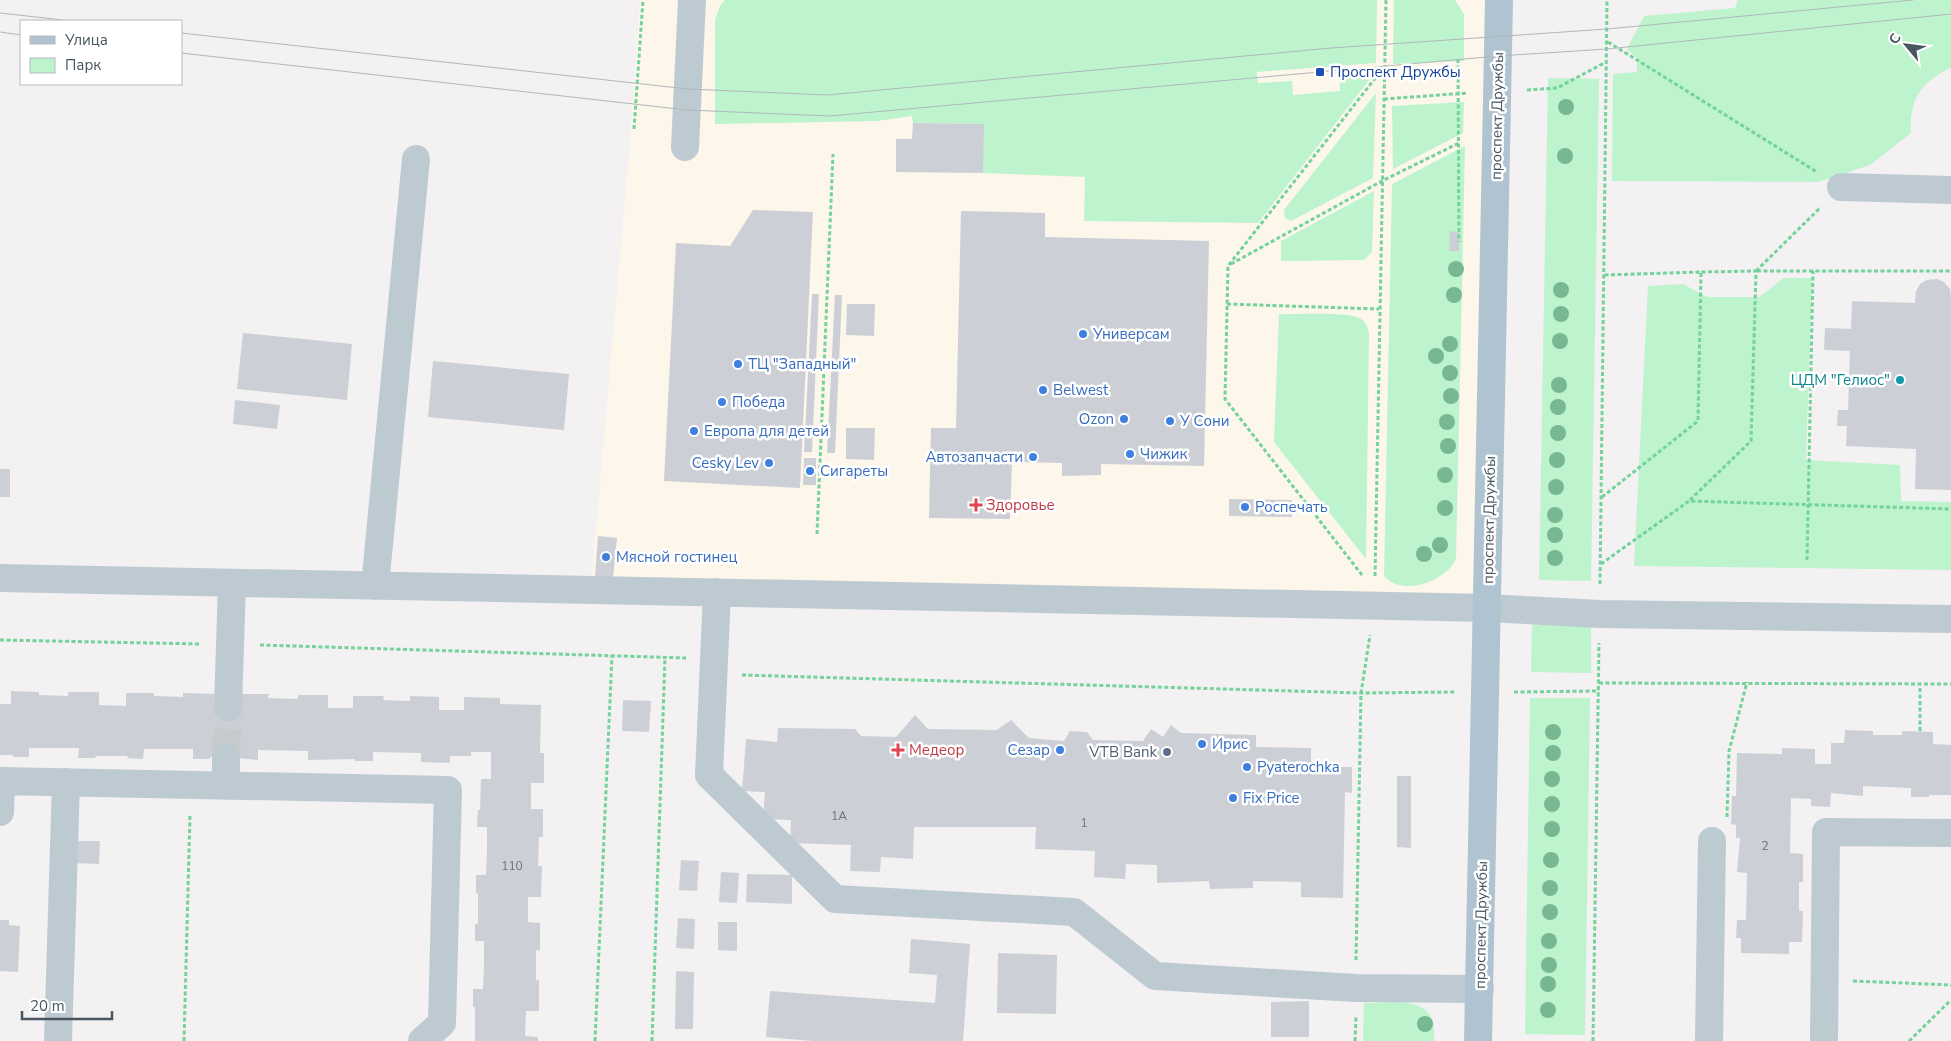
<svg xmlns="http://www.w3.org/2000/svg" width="1951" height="1041" viewBox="0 0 1951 1041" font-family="'Nunito Sans',sans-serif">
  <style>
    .commercial { fill: #fdf6eb }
    .green { fill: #bdf3cd }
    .building { fill: #ccd0d6 }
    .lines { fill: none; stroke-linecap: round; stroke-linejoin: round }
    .minor-tunnel { stroke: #c8cacd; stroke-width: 28; stroke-dasharray: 28 14; stroke-linecap: butt }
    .path { stroke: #73d39b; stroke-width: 3; stroke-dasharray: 4 2.5; stroke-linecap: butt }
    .minor { stroke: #becad1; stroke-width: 28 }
    .major { stroke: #afc3d1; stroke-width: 28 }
    .tram { stroke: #b2b7bb; stroke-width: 1 }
    .tree { fill: #77b791 }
    .transit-dot { fill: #1a4fb4; stroke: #fff; stroke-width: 2 }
    .shop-dot { fill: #3f7fe0; stroke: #fff; stroke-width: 2 }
    .culture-dot { fill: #0f9aa8; stroke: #fff; stroke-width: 2 }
    .health-dot { fill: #e0444e; stroke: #fff; stroke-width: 2 }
    .service-dot { fill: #5c6f8a; stroke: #fff; stroke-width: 2 }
    .labels { text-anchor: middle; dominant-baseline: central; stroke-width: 5; stroke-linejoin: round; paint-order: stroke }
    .number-label { font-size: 12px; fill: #68747e }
    .transit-label { font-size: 15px; fill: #164399; stroke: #fff; text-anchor: start }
    .street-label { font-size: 15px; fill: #475660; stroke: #fff }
    .shop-label { font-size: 15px; fill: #366cbe; stroke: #fff; text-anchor: start }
    .culture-label { font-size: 15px; fill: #0d838f; stroke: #fff; text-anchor: end }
    .health-label { font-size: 15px; fill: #be3a42; stroke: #fff; text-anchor: start }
    .service-label { font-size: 15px; fill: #4e5e75; stroke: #fff; text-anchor: end }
  </style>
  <rect width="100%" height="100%" fill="#f3f1f1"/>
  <!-- commercial -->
  <path class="commercial" d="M640 0H1495L1490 613 591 585 628 165Z"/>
  <!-- green -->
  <path class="green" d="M725 0H1377L1376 63 1257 72 1258 83 1292 81 1293 95 1340 91V78L1374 74 1258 223 1084 221 1085 177 983 173V124L913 123 912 116 877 121 715 124V20L720 6Z
    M1394 0H1455L1464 14V61L1393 64Z
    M1738 0H1951V68C1921 81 1909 100 1911 133L1870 165 1818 182 1612 181 1613 74 1637 72V58L1627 49 1644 16 1735 8Z
    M1548 78 1599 79 1591 581 1539 580Z
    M1376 93 1373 178 1291 221 1285 218 1284 210Z
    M1464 102 1463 133 1393 169 1392 106Z
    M1465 146 1456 559C1445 582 1403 597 1384 576L1392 184Z
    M1374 191 1372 252 1364 260 1281 261V241Z
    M1784 278H1812L1806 460 1900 465 1901 501 1951 502V570L1634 566 1648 286 1683 284 1707 297H1759Z
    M1279 314C1295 315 1349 311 1361 319 1366 322 1367 327 1369 332L1366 559 1274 442Z
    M1532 625H1591V673L1531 672Z
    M1530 698H1590L1585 1035 1525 1034Z
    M1364 1003C1383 1003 1420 996 1431 1017 1435 1025 1434 1033 1434 1041H1363Z"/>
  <!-- building -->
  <path class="building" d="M913 123 984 124 983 173 896 172V139H912Z
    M753 210 813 212 800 488 664 481 676 243 730 246Z
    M961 211 1045 213V237L1209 241 1204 466 1101 464V475L1062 476V463L1012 462 1010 519 929 518 931 428H956Z
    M1450 231 1459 232V251H1449Z
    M1937 279 1944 282 1950 289 1951 297V490L1915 489 1916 449 1846 446 1847 426H1837L1838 410H1848L1850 351 1824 350 1825 328 1851 329 1852 301 1915 303 1916 291 1920 284 1927 280Z
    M812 294H819L812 452H804Z
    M835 295H842L835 453H827Z
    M847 304H875L874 336 846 335Z
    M243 333 352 344 347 400 237 389Z
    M433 361 569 374 564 430 428 417Z
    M235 400 280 405 277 429 233 424Z
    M846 428H875L874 460 846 459Z
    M804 458H816V485H803Z
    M0 469H10V497H0Z
    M1229 499 1292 500V517L1229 516Z
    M598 536 617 538 613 578 595 576Z
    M11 691 39 692V695L68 696V692H99V705L126 706V693H154V696L183 697V693L214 694V706L240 707 241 694H269L268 698 298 699V695H328V708H353V696H384L383 700 410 701V696L439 697V710H464V697L500 698V704L541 705 540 753H544V783H531V809H543V837H539L538 866H542L541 897H528V922L540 923V951L536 950V980H539V1011H526L525 1036 538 1037V1041H475V1007H473V989H483L484 965V941H475V924H478V893H476V875H486L487 851V827H477L478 810H480L481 779H491V752H471V756H450V763L421 762V753L373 752V761H355V759L308 760V751L258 750V760L226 757H210V759H193V749H144L143 759 127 758 128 756H96L95 758H78L79 748H29V757H13V755H0V704H11Z
    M623 700 651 701 649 732 622 731Z
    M915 715 928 729 997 730 1011 720 1029 738 1064 741 1070 731 1087 732 1093 740 1143 741 1151 729 1163 737 1171 725 1181 733 1256 735V747L1311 748V767H1352V793L1345 792 1343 898 1301 897V882L1253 881V888L1210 889 1209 881 1157 883V865L1126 864 1125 879 1094 877 1095 851 1035 849 1036 827H914L913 859 881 857 880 872 850 871 851 845 790 843 791 820 763 819 765 792 742 791 746 739 777 742 778 728 855 729 861 736 896 737Z
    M1845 730 1873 731V735H1902V731L1933 732V744L1951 745V795H1929V797H1911V788L1863 786V796L1831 793 1830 807 1811 806V799L1791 798 1790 853 1803 854V882H1799V911H1803L1802 942H1789V954L1741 953V938H1736L1737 920H1746L1747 873 1737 872 1740 838H1736V825L1731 824 1732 796H1736L1737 753 1782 754V748L1815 749V764H1831V743H1844Z
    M1397 776H1411V848L1397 847Z
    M74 841H100L99 864 74 863Z
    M681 860 699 861 697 891 679 890Z
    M721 872 739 873 737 903 719 902Z
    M747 874 792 875V904L746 902Z
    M678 918 695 919 694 949 676 948Z
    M0 920H9V925L20 926 18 972 0 971Z
    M718 922H737V951L718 950Z
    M911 939 970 944 963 1041H813L766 1037 770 991 935 1003 937 975 909 973Z
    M998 953 1057 955 1056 1014 997 1013Z
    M676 971 694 972 693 1029H675Z
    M1309 1001V1037H1271V1002Z"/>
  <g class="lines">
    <!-- minor-tunnel -->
    <path class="minor-tunnel" d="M226 757 228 707"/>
    <!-- path -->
    <path class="path" d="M1608 42 1817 172
      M1458 59 1459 242
      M1527 90 1557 88 1606 62
      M1384 99 1468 93
      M634 129 643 0
      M1231 264 1382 181 1459 143
      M1756 271 1821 207
      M1757 271H1951
      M1227 304 1379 309
      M1602 497 1698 421 1701 272 1604 275
      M1690 500 1751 441 1756 271 1701 272
      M817 534 833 154
      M1807 560 1813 271
      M1601 564 1689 501 1951 509
      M1362 575 1225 399 1228 266 1384 67
      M1375 576 1386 0
      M1600 584 1607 0
      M0 640 201 644
      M260 645 686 658
      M742 675 1361 693 1456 692
      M1599 683 1951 684
      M1514 692 1599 691
      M1920 731V684
      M1727 817 1729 751 1747 682
      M1356 960 1361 693 1370 635
      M1853 981 1951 985
      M184 1041 190 814
      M595 1041 612 655
      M652 1041 665 657
      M1355 1041 1356 1017
      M1593 1041 1599 643
      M1909 1041 1951 1000"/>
    <!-- minor -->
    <path class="minor" d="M685 147 692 0
      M1841 187 1951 190
      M0 578 1487 608 1600 614 1951 619
      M375 586 416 159
      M717 592 709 775 835 899 1074 912 1155 976 1356 988 1480 989
      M228 707 232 584
      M226 757V786
      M0 812 1 781 448 790 442 1023 422 1041
      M58 1041 66 782
      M1709 1041 1712 841
      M1824 1041 1826 832 1951 833"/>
    <!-- major -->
    <path class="major" d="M1478 1041 1499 0"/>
    <!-- tram -->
    <path class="tram" d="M0 13 72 21
      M0 32 21 35
      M181 33 688 89 827 95 1331 48 1607 29 1913 0
      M181 53 687 110 829 116 1498 56 1607 49 1951 14"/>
  </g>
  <!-- trees -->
  <g class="tree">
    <circle cx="1566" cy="107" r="8"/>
    <circle cx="1565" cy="156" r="8"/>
    <circle cx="1456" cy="269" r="8"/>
    <circle cx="1561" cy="290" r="8"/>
    <circle cx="1454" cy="295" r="8"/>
    <circle cx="1561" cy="314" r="8"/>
    <circle cx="1560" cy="341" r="8"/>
    <circle cx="1450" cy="344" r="8"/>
    <circle cx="1436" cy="356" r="8"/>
    <circle cx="1450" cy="373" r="8"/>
    <circle cx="1559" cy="385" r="8"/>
    <circle cx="1451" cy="396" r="8"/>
    <circle cx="1558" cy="407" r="8"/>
    <circle cx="1447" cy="422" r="8"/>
    <circle cx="1558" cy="433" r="8"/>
    <circle cx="1448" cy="446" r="8"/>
    <circle cx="1557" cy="460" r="8"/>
    <circle cx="1445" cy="475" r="8"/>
    <circle cx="1556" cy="487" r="8"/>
    <circle cx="1445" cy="508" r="8"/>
    <circle cx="1555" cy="515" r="8"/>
    <circle cx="1555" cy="535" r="8"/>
    <circle cx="1440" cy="545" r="8"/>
    <circle cx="1424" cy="554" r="8"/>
    <circle cx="1555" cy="558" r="8"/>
    <circle cx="1553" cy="732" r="8"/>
    <circle cx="1553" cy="753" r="8"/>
    <circle cx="1552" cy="779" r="8"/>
    <circle cx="1552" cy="804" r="8"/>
    <circle cx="1552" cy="829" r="8"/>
    <circle cx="1551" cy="860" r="8"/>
    <circle cx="1550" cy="888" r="8"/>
    <circle cx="1550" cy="912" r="8"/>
    <circle cx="1549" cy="941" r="8"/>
    <circle cx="1549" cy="965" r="8"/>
    <circle cx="1548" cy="984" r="8"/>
    <circle cx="1548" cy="1010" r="8"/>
    <circle cx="1425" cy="1024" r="8"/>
  </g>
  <!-- markers -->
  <rect class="transit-dot" x="1315" y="67" width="10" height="10" rx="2.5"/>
  <g class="shop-dot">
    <circle cx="1083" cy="334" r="5"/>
    <circle cx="738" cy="364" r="5"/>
    <circle cx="1043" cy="390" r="5"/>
    <circle cx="722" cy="402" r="5"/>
    <circle cx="1124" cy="419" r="5"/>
    <circle cx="1170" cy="421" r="5"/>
    <circle cx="694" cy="431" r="5"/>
    <circle cx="1130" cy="454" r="5"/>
    <circle cx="1033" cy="457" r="5"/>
    <circle cx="769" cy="463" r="5"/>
    <circle cx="810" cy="471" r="5"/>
    <circle cx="1245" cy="507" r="5"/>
    <circle cx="606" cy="557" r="5"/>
    <circle cx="1202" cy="744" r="5"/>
    <circle cx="1060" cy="750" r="5"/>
    <circle cx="1247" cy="767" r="5"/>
    <circle cx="1233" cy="798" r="5"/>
  </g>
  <circle class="culture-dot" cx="1900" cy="380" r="5"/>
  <g class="health-dot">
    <path d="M973.5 497.5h5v5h5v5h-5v5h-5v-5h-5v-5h5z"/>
    <path d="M895.5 742.5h5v5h5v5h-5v5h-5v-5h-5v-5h5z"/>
  </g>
  <circle class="service-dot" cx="1167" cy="752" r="5"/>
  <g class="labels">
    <!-- number labels -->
    <g class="number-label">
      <text x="839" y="816">1А</text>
      <text x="1084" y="823">1</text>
      <text x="1765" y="846">2</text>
      <text x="512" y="866">110</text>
    </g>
    <!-- transit labels -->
    <g class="transit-label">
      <text x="1330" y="72">Проспект Дружбы</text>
    </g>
    <!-- street labels -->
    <g class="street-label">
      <text transform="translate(1497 116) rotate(-89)">проспект Дружбы</text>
      <text transform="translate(1489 520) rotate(-89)">проспект Дружбы</text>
      <text transform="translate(1481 925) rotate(-89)">проспект Дружбы</text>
    </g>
    <!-- shop labels -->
    <g class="shop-label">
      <text x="1093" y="334">Универсам</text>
      <text x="748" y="364">ТЦ "Западный"</text>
      <text x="1053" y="390">Belwest</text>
      <text x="732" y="402">Победа</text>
      <text x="1114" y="419" text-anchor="end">Ozon</text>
      <text x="1180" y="421">У Сони</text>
      <text x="704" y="431">Европа для детей</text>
      <text x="1140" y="454">Чижик</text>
      <text x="1023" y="457" text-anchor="end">Автозапчасти</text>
      <text x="759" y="463" text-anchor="end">Cesky Lev</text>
      <text x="820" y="471">Сигареты</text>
      <text x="1255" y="507">Роспечать</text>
      <text x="616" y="557">Мясной гостинец</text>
      <text x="1212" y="744">Ирис</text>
      <text x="1050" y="750" text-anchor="end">Сезар</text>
      <text x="1257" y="767">Pyaterochka</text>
      <text x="1243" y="798">Fix Price</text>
    </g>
    <!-- culture labels -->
    <g class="culture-label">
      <text x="1890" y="380">ЦДМ "Гелиос"</text>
    </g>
    <!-- health labels -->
    <g class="health-label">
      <text x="986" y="505">Здоровье</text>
      <text x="909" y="750">Медеор</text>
    </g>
    <!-- service labels -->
    <g class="service-label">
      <text x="1157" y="752">VTB Bank</text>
    </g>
  </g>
  <!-- legend -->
  <rect x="20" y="20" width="162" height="65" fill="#ffffff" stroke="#b5bbbf"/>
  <rect x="30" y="36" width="25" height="8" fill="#afc3d1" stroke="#b5bbbf"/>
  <text x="65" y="45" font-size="15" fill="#475660">Улица</text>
  <rect x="30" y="58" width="25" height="15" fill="#bdf3cd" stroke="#b5bbbf"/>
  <text x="65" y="70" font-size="15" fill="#475660">Парк</text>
  <!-- north arrow -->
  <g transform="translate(1906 45) rotate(299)" stroke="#ffffff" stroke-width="4" paint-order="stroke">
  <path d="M0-4L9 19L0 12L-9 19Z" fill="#475660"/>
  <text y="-8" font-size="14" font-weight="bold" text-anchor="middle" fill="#475660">С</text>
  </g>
  <!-- scale -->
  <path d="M22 1011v8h90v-8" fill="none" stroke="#475660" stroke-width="2.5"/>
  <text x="30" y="1011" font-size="15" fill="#475660" stroke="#ffffff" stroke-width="4" paint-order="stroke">20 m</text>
</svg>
